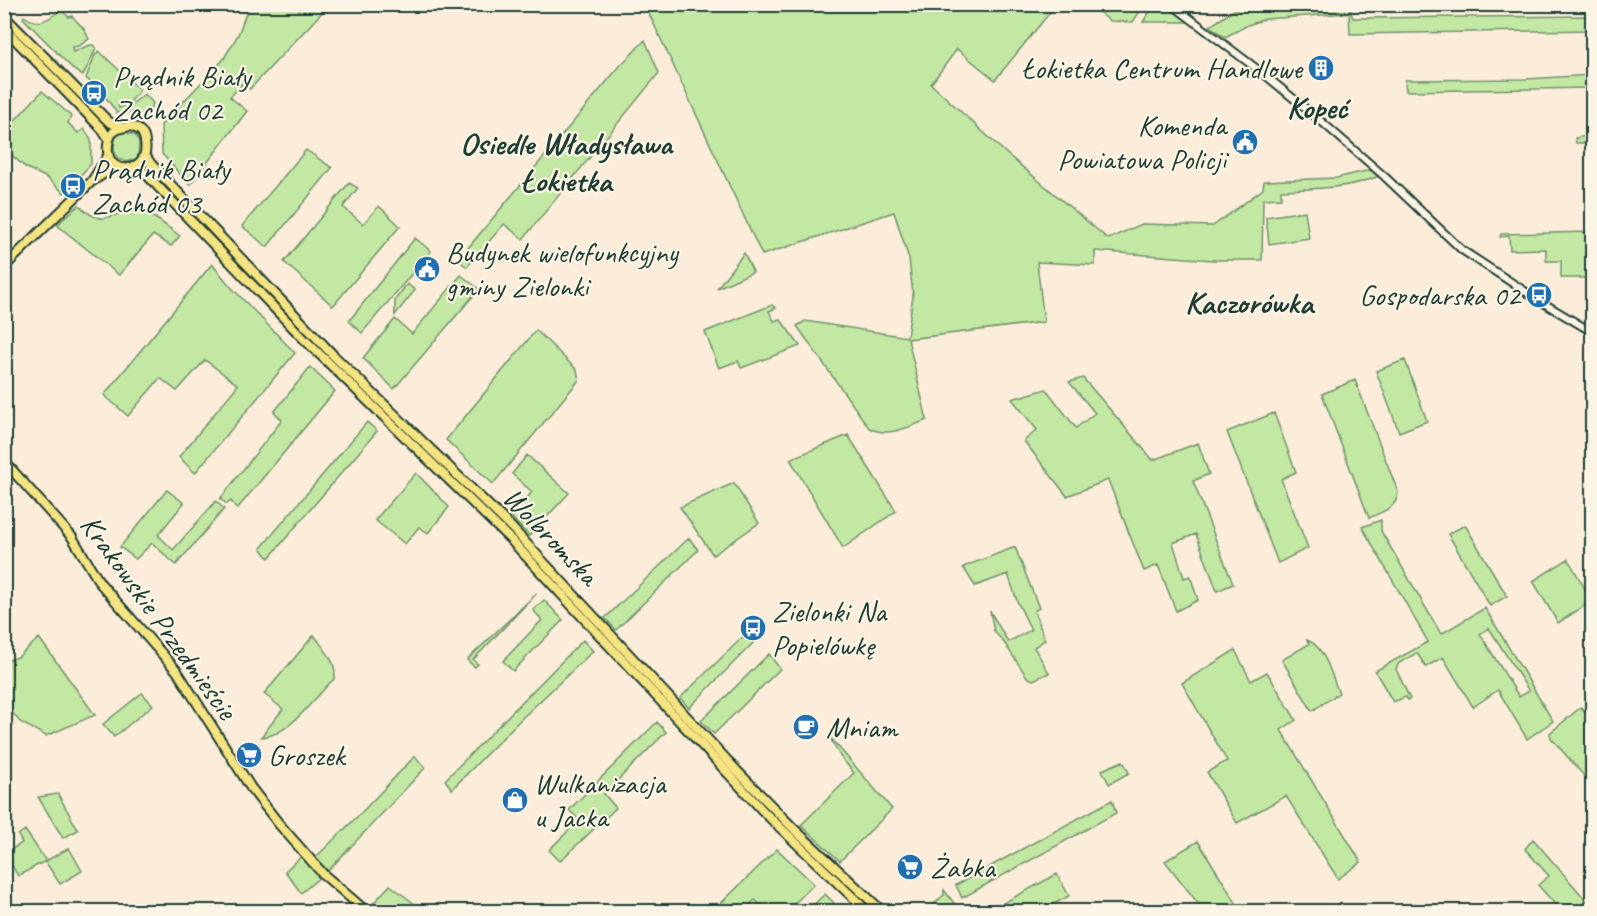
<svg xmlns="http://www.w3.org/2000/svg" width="1597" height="916" viewBox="0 0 1597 916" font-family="Caveat,sans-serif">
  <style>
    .green { fill: #c3e8a3; stroke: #71926c; stroke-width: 1.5; fill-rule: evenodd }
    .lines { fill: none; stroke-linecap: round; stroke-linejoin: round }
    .minor-casing { stroke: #1f3d34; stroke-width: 10 }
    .major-casing { stroke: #1f3d34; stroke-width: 12 }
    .minor { stroke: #fcf5e5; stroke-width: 6 }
    .major { stroke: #f6e381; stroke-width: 8 }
    .labels { text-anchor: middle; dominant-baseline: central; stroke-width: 4.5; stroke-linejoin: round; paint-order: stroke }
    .poi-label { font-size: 30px; fill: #1f3d34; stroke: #fcf5e5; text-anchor: start }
    .street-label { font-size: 30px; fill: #1f3d34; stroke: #fcf5e5 }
    .neighbourhood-label { font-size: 32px; font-weight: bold; fill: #1f3d34; stroke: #fcf5e5 }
  </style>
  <rect width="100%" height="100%" fill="#fbedd9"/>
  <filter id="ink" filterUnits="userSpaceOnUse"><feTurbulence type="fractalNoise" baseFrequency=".0167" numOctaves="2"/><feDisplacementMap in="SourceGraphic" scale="12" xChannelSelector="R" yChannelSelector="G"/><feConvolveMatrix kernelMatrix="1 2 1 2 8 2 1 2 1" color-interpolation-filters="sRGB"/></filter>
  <g filter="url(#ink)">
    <!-- green -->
    <path class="green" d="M249 5H329L250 89 242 84 230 97 247 111 190 185 162 154 161 125 223 60 238 35Z
      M645 5H1056L995 80 957 49 931 84 1008 155 1108 239 1142 224 1213 226 1263 189 1264 181 1336 178 1370 170 1379 176C1348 189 1314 189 1281 190V198L1263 199 1262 260H1213L1095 251V265L1037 262 1044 322 908 339 927 420C908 427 888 438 869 428L797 326 805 321 907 337 913 295 909 259 894 212 762 255Z
      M1090 5H1144L1133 22 1110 21Z
      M1165 5 1189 22H1143L1154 5Z
      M1248 5H1348L1353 18 1592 16V30L1350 34 1349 13 1265 19 1248 25 1225 37 1210 26 1236 9Z
      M58 12H63L69 17 72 16 84 29 89 39 79 46 72 47 73 52 90 45H93L96 48 83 76 75 71 23 18 24 16C38 26 46 21 58 12Z
      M645 40 659 73 523 239 504 224 467 267 458 260 619 67Z
      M99 51 140 90 131 101 118 105 119 108 133 103 145 94 153 103 147 115 132 112 117 113 104 95 86 78 95 55Z
      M1592 75V88L1406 91 1405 80 1526 79Z
      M42 91 69 114 71 117 68 123 78 133 84 129 91 139V164L64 193 47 178 25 167 5 149V131Z
      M1588 108H1592V150H1587L1586 143H1576L1575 138 1586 136Z
      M125 132 135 135 139 142 138 158 126 162 118 159 114 150 115 137Z
      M306 150 332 168 267 247 242 226Z
      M155 175 318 346 504 525 751 792 877 911H874L757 801 503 527 311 342 154 177Z
      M349 183 358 188 343 207 363 224 379 206 400 226 333 306 284 262Z
      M79 205C107 233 112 207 139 212 154 214 168 228 180 236L171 246 153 235 119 275 57 225Z
      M1305 211 1309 238 1269 244 1266 217Z
      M1592 232V278H1561V261H1546V249L1510 250 1509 236 1500 237 1501 234Z
      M415 238 431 251 362 333 349 321Z
      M744 253 753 272 717 288Z
      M212 264 231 287 295 353 195 473 179 457 238 385 205 360 177 391 160 378 128 416 104 395Z
      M461 275 479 289 394 389 363 358 395 319 412 334Z
      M407 284 415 290 395 315V300Z
      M772 305 776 308 769 311 774 321 780 319 800 346 741 368 738 361 719 368 705 332Z
      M536 330 577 370 579 380 493 484 446 440Z
      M1405 360 1427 421 1399 432 1376 371Z
      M310 367 335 391 237 509 231 501 227 504 220 499 282 420 274 412Z
      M1083 378 1153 460 1198 443 1209 474 1193 481 1233 584 1217 591 1196 534 1173 543 1184 578 1190 576 1198 600 1176 611 1158 565 1144 571 1108 480 1067 496 1024 441 1037 430 1012 399 1046 389 1076 428 1095 413 1069 382Z
      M1355 380 1398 492C1397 509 1383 511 1369 518L1322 394Z
      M1274 413 1296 472 1281 479 1308 548 1278 563 1227 432Z
      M367 422 377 431 269 558 261 548Z
      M848 435 896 511 843 548 790 459Z
      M527 455 569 493 529 536 511 517 532 492 512 474Z
      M416 473 449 507 428 533 419 527 405 544 375 520Z
      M734 483 759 523 713 555 680 507Z
      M167 490 184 503 158 535 173 550 216 501 224 509 176 565 152 543 136 559 120 547Z
      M1381 520V531L1441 634 1485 608 1553 721 1527 739 1498 690 1473 707 1443 657 1426 667 1417 653 1399 663 1396 669 1410 699 1408 700 1406 697 1393 702 1375 671 1428 642 1362 527ZM1489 628 1529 691 1519 697 1480 634Z
      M1465 525 1507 596 1490 606 1448 534Z
      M689 538 698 550 616 630 605 618Z
      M1015 547 1039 608 1034 611 1045 640 1034 647 1049 673 1033 680 1027 677 1005 644 994 631 990 611 1008 642 1031 630 1017 601 1008 574 975 586 963 567Z
      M1568 559 1592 601 1558 623 1533 581Z
      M537 593 473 660 478 664 475 667 467 660Z
      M544 600 563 620 513 671 503 661 542 620 533 610Z
      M751 629 758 638 689 708 680 698Z
      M314 635C323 648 339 664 334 679 313 698 290 736 261 737L283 709 264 694Z
      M39 638 95 715 46 736 20 722 5 704V661L18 657Z
      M583 640 593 651 521 719 452 789 445 780Z
      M1307 640C1326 647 1331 676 1339 693L1312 711 1282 660 1309 644Z
      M1235 650 1251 681 1267 672 1296 720 1281 730 1361 862 1338 879 1286 796 1237 823 1207 772 1227 761 1182 683Z
      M769 654 780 669 714 734 701 721Z
      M142 693 153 705 114 737 103 724Z
      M1581 707 1592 721V785L1551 738 1550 733Z
      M657 722 666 732 604 794 616 808 560 861 549 850 579 820 569 810Z
      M829 736 892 809 840 861 801 825 854 773 840 756Z
      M415 756 425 768 328 871 315 858 362 812Z
      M1123 761 1129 773 1109 784 1102 770Z
      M58 794 78 830 63 838 38 797Z
      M1112 800 1116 813 962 898 956 885Z
      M25 830 46 861 69 848 82 871 60 884 45 861 18 876 5 853 22 843 18 835Z
      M1533 839 1592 907V911H1561L1538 885 1549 876 1525 849Z
      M1198 841 1235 901 1240 911H1204L1165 861Z
      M777 849 814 884 787 911H767L755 900 743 911H713Z
      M301 857 320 877 301 893 285 871Z
      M1057 874 1069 896 1041 911H989Z
      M390 885 420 908 417 911H375L370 907Z
      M944 890 960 911H926L944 895Z
      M825 894 834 903 826 911H807Z"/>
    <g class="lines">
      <defs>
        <path id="minor" d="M1171 4 1265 75 1322 122 1384 176 1462 250 1540 301 1592 332"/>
        <path id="major" d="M4 16 109 122 121 127
          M4 28 102 129 109 140
          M130 126C139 128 144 132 145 142 151 174 104 179 108 145 109 137 111 133 117 129Z
          M145 155 151 164 333 355 511 527 738 772 795 830 883 912
          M134 166 147 175 304 339 511 540 765 813 868 912
          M92 181 108 156
          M4 267 91 182 116 166
          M4 461 72 537 100 583 177 671 251 788 279 824 323 874 367 912"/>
      </defs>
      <!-- minor casing -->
      <use href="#minor" class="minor-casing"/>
      <!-- major casing -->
      <use href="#major" class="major-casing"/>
      <!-- minor -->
      <use href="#minor" class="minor"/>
      <!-- major -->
      <use href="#major" class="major"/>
    </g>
  </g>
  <!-- icons -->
  <defs>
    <symbol id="building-disc" viewBox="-11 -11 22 22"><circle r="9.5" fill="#1f6fb2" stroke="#fcf5e5"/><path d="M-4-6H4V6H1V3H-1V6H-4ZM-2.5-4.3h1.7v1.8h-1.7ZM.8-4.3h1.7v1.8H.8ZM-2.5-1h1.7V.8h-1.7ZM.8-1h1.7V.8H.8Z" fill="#fff"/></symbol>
    <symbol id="bus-disc" viewBox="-11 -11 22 22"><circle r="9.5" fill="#1f6fb2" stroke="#fcf5e5"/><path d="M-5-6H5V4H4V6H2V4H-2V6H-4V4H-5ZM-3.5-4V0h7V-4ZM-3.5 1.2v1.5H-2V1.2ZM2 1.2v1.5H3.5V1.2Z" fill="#fff"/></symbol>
    <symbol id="civic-disc" viewBox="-11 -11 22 22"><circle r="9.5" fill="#1f6fb2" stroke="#fcf5e5"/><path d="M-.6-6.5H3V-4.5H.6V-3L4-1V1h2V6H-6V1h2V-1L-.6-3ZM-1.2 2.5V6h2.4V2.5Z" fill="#fff"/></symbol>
    <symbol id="cafe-disc" viewBox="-11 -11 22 22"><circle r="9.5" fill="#1f6fb2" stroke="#fcf5e5"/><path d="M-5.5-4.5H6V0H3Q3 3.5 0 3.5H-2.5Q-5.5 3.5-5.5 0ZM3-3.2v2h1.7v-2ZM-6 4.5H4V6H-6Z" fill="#fff"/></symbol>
    <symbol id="supermarket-disc" viewBox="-11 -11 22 22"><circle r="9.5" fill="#1f6fb2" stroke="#fcf5e5"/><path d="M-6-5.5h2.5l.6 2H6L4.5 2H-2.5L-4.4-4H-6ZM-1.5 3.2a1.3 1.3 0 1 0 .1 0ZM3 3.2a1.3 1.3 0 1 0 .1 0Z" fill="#fff"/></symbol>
    <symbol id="shop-disc" viewBox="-11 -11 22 22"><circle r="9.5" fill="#1f6fb2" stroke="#fcf5e5"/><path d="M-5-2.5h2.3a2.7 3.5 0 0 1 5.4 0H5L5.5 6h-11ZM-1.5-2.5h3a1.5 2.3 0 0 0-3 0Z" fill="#fff"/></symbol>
  </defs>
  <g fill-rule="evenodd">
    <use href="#building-disc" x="1306" y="53" width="30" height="30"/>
    <use href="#bus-disc" x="79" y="78" width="30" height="30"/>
    <use href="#civic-disc" x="1230" y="127" width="30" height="30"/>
    <use href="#bus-disc" x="58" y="171" width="30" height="30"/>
    <use href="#civic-disc" x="412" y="254" width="30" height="30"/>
    <use href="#bus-disc" x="1524" y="280" width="30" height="30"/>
    <use href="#bus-disc" x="738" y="613" width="30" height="30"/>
    <use href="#cafe-disc" x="791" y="712" width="30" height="30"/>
    <use href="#supermarket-disc" x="234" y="740" width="30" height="30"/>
    <use href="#shop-disc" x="500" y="785" width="30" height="30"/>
    <use href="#supermarket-disc" x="895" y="852" width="30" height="30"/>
  </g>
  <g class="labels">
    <!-- poi labels -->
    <g class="poi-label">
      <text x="1302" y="68" text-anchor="end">Łokietka Centrum Handlowe</text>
      <text x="113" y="76">Prądnik Biały<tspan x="113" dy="34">Zachód 02</tspan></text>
      <text x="1226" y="125" text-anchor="end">Komenda<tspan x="1226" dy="34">Powiatowa Policji</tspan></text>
      <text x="92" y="169">Prądnik Biały<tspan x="92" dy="34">Zachód 03</tspan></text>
      <text x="446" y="252">Budynek wielofunkcyjny<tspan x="446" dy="34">gminy Zielonki</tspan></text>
      <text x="1520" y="295" text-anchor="end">Gospodarska 02</text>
      <text x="772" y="611">Zielonki Na<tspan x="772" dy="34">Popielówkę</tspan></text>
      <text x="826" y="727">Mniam</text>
      <text x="268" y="755">Groszek</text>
      <text x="534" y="783">Wulkanizacja<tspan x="534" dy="34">u Jacka</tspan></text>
      <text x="930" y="867">Żabka</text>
    </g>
    <!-- street labels -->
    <g class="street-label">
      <text transform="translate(551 536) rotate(46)">Wolbromska</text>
      <text transform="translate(159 617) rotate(54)">Krakowskie Przedmieście</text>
    </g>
    <!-- neighbourhood labels -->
    <g class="neighbourhood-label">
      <text x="1317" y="107">Kopeć</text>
      <text x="566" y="143">Osiedle Władysława<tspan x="566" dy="37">Łokietka</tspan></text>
      <text x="1249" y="302">Kaczorówka</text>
    </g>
  </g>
  <!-- margin -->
  <rect width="1597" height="916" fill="none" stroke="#fcf5e5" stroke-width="24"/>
  <rect x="12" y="12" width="1573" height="892" fill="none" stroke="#1f3d34" stroke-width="2" filter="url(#ink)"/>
</svg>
